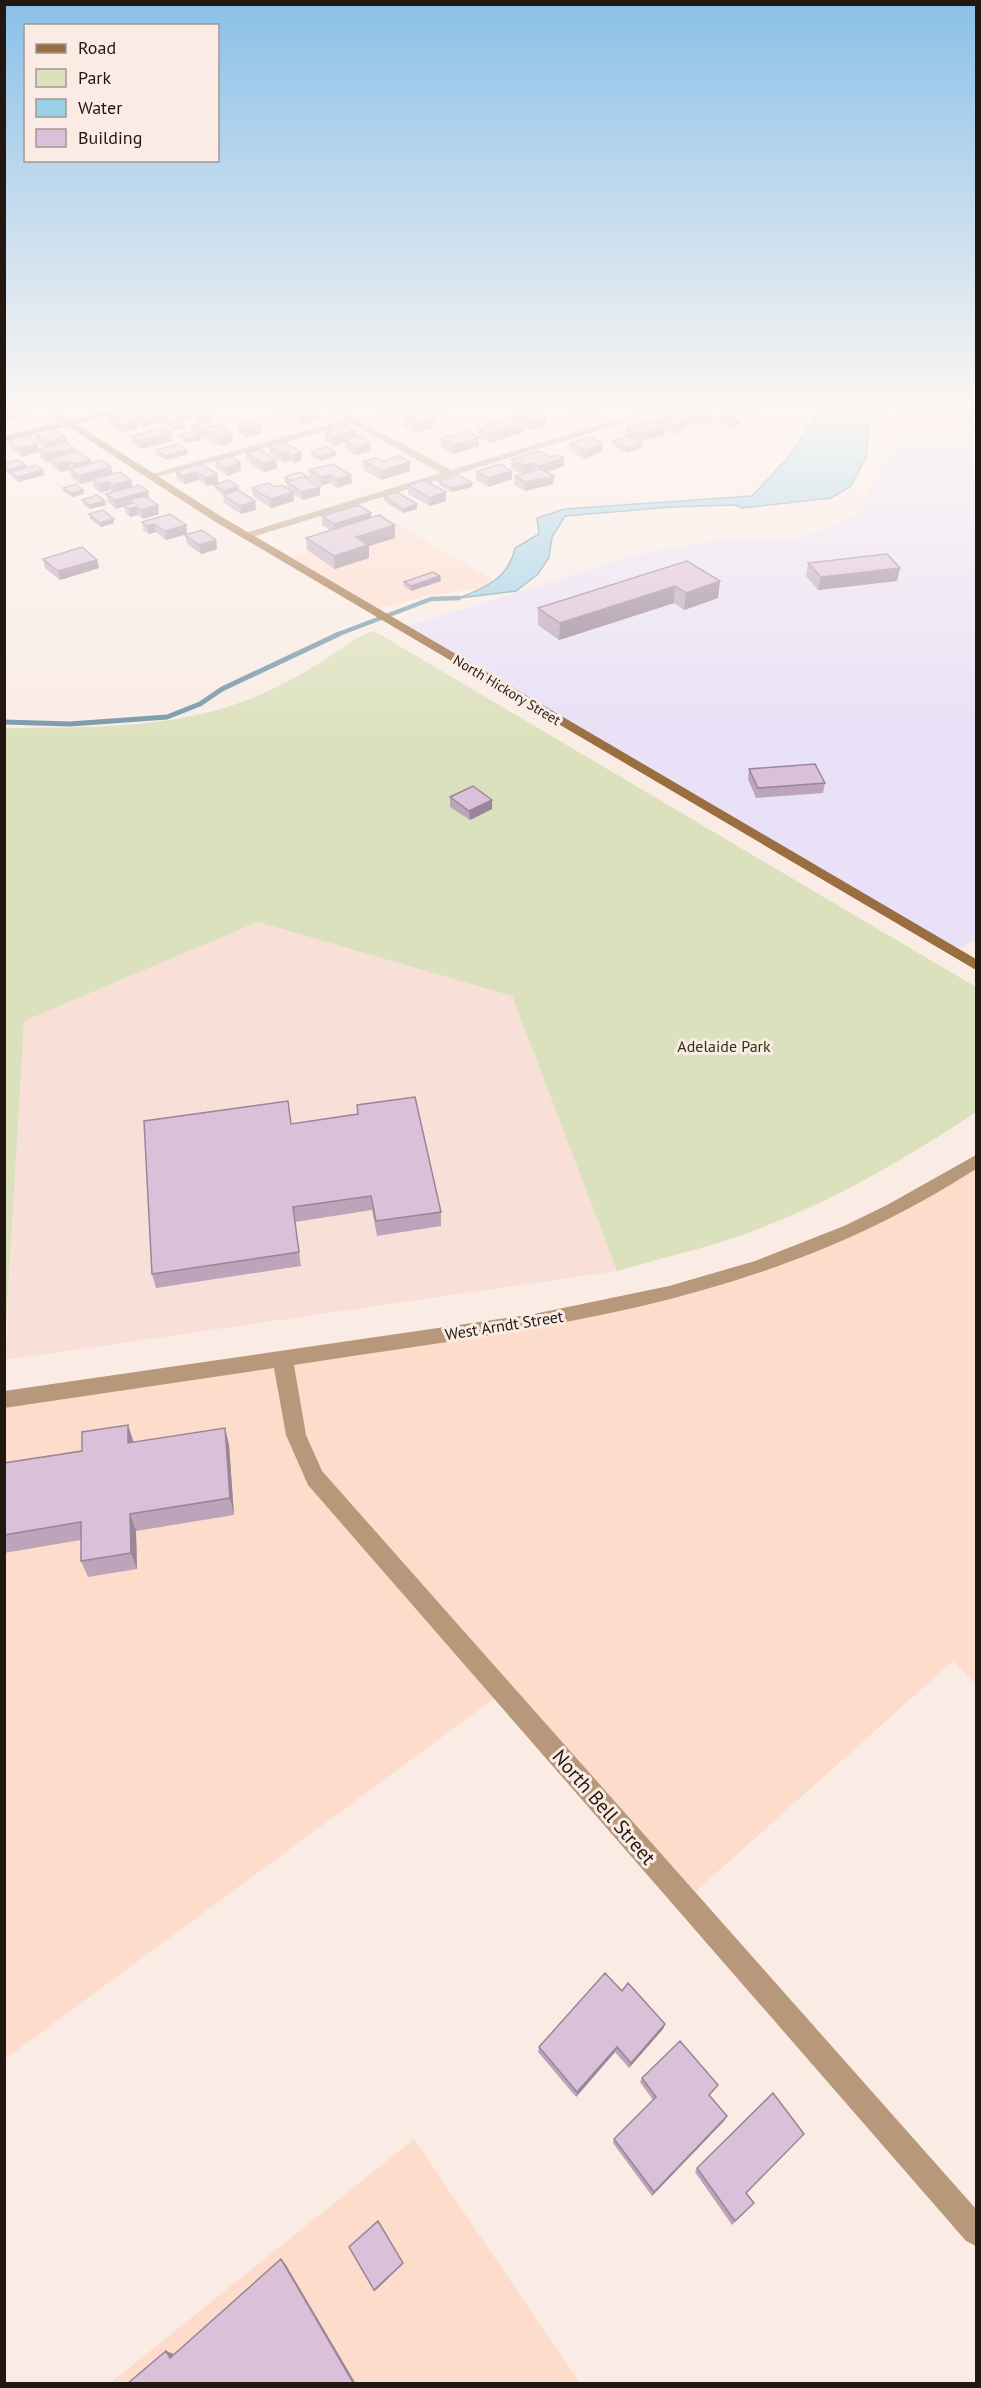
<svg xmlns="http://www.w3.org/2000/svg" width="981" height="2388" viewBox="0 0 981 2388" font-family="'PT Sans',sans-serif">
  <style>
    .built { fill: #fedccc }
    .industrial { fill: #e8e1f7 }
    .education { fill: #f8dfd8 }
    .green { fill: #dce1bd }
    .water { fill: #9ad1e9; stroke: #7699a8; stroke-width: 1.5 }
    .lines { fill: none; stroke-linecap: round; stroke-linejoin: round }
    .stream-far1 { stroke: #7699a8; stroke-width: 4.5 }
    .stream { stroke: #7699a8; stroke-width: 5 }
    .street { fill: #b8987a; fill-rule: evenodd }
    .secondary { fill: #9b6e3f; fill-rule: evenodd }
    .wall { fill: #bca5bb; fill-rule: evenodd }
    .shaded-wall { fill: #998698 }
    .building { fill: #dbc0d9; stroke: #998698; stroke-width: 1.5 }
    .labels { text-anchor: middle; dominant-baseline: central; stroke-width: 6; stroke-linejoin: round; paint-order: stroke }
    .far-street-label { font-size: 14px; fill: #231712; stroke: #faece5 }
    .park-label { font-size: 16px; fill: #30330d; stroke: #faece5 }
    .street-label { font-size: 16px; fill: #231712; stroke: #faece5 }
    .near-street-label { font-size: 20px; fill: #231712; stroke: #faece5 }
  </style>
  <rect width="100%" height="100%" fill="#faece5"/>
  <!-- built -->
  <path class="built" d="M396 523 495 581 486 587 421 597 373 611 285 559Z
    M976 1161V1684L953 1661 686 1900 503 1692 5 2059V1400L548 1318 743 1273 932 1189Z
    M414 2139 580 2383 109 2384Z"/>
  <!-- industrial -->
  <path class="industrial" d="M889 406H940L976 427V939L953 951 403 628 639 554 732 538 793 539 824 530 853 517 901 439Z"/>
  <!-- education -->
  <path class="education" d="M258 922 512 996 617 1271 5 1360 23 1021Z"/>
  <!-- green -->
  <path class="green" d="M374 631 976 987V1112C907 1158 837 1199 758 1229 713 1247 664 1257 617 1271L512 996 258 922 24 1021 5 1344V728C93 727 182 730 264 693 282 685 300 675 316 665 337 653 351 638 374 631Z"/>
  <!-- water -->
  <path class="water" d="M824 406H889L869 424 866 457 851 486 831 498 742 508 735 505 671 507 565 516 552 537 549 557 538 574 516 591 459 598C485 588 509 578 515 548L539 534 537 518 564 509 752 496 786 460Z
    M940 406H976V427Z"/>
  <g class="lines">
    <!-- stream-far1 -->
    <path class="stream-far1" d="M336 635 431 599 459 598"/>
    <!-- stream -->
    <path class="stream" d="M4 722 70 724 167 717 200 704 222 689 339 634"/>
    <!-- street -->
    <path class="street" d="M39 406H50L73 423 65 425Z
      M321 406H333L451 470 663 406H678L246 539 242 538V534L441 473 352 424 153 478 144 476 345 420Z
      M976 1155V1169C759 1308 542 1327 294 1365L306 1435 322 1471 976 2209V2246L966 2241 308 1485 286 1435 274 1368 4 1408V1391L534 1314 669 1286 755 1261 844 1226 887 1205Z"/>
    <!-- secondary -->
    <path class="secondary" d="M128 406H144L76 424 222 517 976 959V970L214 521 67 426 4 442V436Z"/>
  </g>
  <!-- wall -->
  <path class="wall" d="M165 406H216L217 412 208 415 212 421 204 423 211 427 232 434 233 442 220 446 200 436 201 440 187 443 181 439 180 435 193 432 192 425 199 423 194 419V417L180 421 165 412ZM195 409 201 413 196 415Z
    M230 406H250V407L238 411Z
    M270 406H290L291 410 319 420 301 424 290 418V411L279 414 271 408Z
    M372 406H404L406 415 389 419 373 410Z
    M571 406H592L596 412 578 418 568 413V409L572 408Z
    M719 406H761L760 413 745 418Z
    M131 411 167 421 144 427 137 422 138 428 121 433 110 425 108 417H132Z
    M418 411 442 412V416L431 419 433 420V428L415 433 403 426 402 418 418 413Z
    M511 412 546 426 531 431 524 427V432L489 443 478 437V429L487 426V422H500L511 419Z
    M688 415 715 421 701 425 692 421V425L674 434 665 430 664 435 639 442 642 448 627 453 612 445V441L627 437 626 436V428L658 424V419Z
    M718 418 740 421 739 425 731 428 718 422Z
    M168 423 185 428 175 431 168 427Z
    M237 424 262 433 246 437 238 432Z
    M327 428 355 431V437L371 451 356 455 345 449V442L334 446 326 441 325 433 327 432Z
    M34 433 66 443 75 449 76 451 90 460V463L112 474 133 487 149 499 159 514 143 519 138 515 130 517 126 514 124 506 116 509 108 502 106 494 112 492 109 490 101 493 94 488 93 481 80 484 71 477 70 470 60 472 52 466 51 461 46 462 41 458 39 452 22 457 10 448 8 440 38 444 39 449 45 448 36 441Z
    M131 436 172 441 141 449 133 444Z
    M441 439 479 446 453 454 441 447Z
    M570 443 602 451 585 459 570 451Z
    M269 446 301 452 302 461 294 463 290 461 283 462 270 454Z
    M156 450 188 454 166 460 156 454Z
    M311 451 335 452 336 456 320 461 311 456Z
    M246 453 276 460 277 468 264 472 247 461Z
    M551 457 564 458V466L547 472 553 484 525 491 514 485 515 476 522 474 511 468V460Z
    M215 460 241 470 228 476 216 468Z
    M363 461H383L410 471 381 480 364 470Z
    M4 463 25 465 26 467 44 475 18 482 4 470Z
    M201 464 217 474 218 483 207 486 199 480 184 484 177 479 175 471Z
    M309 470 351 475 352 483 337 488 330 483 321 486 310 479Z
    M476 472 512 479 488 487 476 480Z
    M285 477 310 481 320 495 303 500 293 494 294 501 271 508 253 496 252 488 274 487 287 489V482L285 481Z
    M439 481 472 487 451 492 439 485Z
    M214 485 238 486 239 490 255 501 256 510 241 514 224 503 223 495 215 489Z
    M408 485 446 492V501L430 506 408 494Z
    M63 488 83 490 84 494 72 497 64 492Z
    M384 496 417 509 403 513 384 501Z
    M82 500 106 505 90 509 83 504Z
    M89 514 114 523 101 527 90 519Z
    M322 516 371 517 395 538 369 546V558L335 569 307 550 306 538 330 530 322 525Z
    M142 522 186 525 187 534 166 540 156 532 149 534 143 530Z
    M185 535 216 540 217 549 201 554 187 544Z
    M43 559 97 560 99 568 60 580 45 568Z
    M687 561 720 581 718 598 684 610 674 603 559 640 538 625V608Z
    M808 563 900 568 897 581 818 590 806 576Z
    M440 576 441 581 411 591 404 586V582Z
    M749 769 825 783 823 793 756 798 748 779Z
    M450 797 492 800V809L470 820 450 807Z
    M357 1105 441 1212V1226L377 1236 372 1210 295 1222 301 1266 156 1288 152 1274 291 1124 358 1114Z
    M225 1428 229 1445 234 1515 136 1531 137 1569 88 1577 81 1561V1540L4 1553V1463Z
    M665 2024 663 2029 629 2068 615 2052 576 2097 538 2052 539 2047Z
    M642 2078 718 2085 709 2096 727 2116 724 2121 652 2196 613 2143 614 2139 653 2100 640 2082Z
    M697 2168 746 2193 754 2203 732 2225 695 2172Z"/>
  <!-- shaded-wall -->
  <path class="shaded-wall" d="M27 406 29 414 4 420V412Z
    M210 406H216L217 412 205 416 204 408Z
    M238 406H250V407L238 411Z
    M291 406V410L279 414V409Z
    M544 406H554L544 409Z
    M603 406H612L603 409Z
    M757 406H761L760 413 745 418 746 410Z
    M405 407 406 415 389 419V411Z
    M597 408 596 412 578 418 579 414Z
    M195 409 196 417 193 415 194 417 180 421 179 413Z
    M318 412 319 420 301 424V416Z
    M442 412V416L427 420V416Z
    M165 413 167 421 144 427 143 419Z
    M211 417 212 421 201 424V420Z
    M692 417V425L674 434V426Z
    M716 417 715 421 701 425 702 421Z
    M546 418V426L531 431V423Z
    M137 420 138 428 121 433 119 425Z
    M433 420V428L415 433V425Z
    M740 421 739 425 731 428V424Z
    M185 424V428L175 431V427Z
    M524 424V432L489 443V434Z
    M261 425 262 433 246 437 245 429Z
    M665 427 664 435 637 442 638 434Z
    M355 431 356 439 345 440V442L334 446 333 437Z
    M171 433 172 441 141 449 139 441Z
    M232 434 233 442 220 446 219 437Z
    M200 436 201 440 187 443V439Z
    M65 437 67 446 49 450 47 442Z
    M479 438V446L453 454V445Z
    M371 443V451L356 455V447Z
    M602 443V451L585 459 586 451Z
    M642 443V448L627 453V448Z
    M38 444 39 452 22 457 20 448Z
    M75 449 77 457 51 458V461L46 462 44 453Z
    M187 450 188 454 166 460 165 456Z
    M289 452 290 461 283 462 282 454Z
    M301 452 302 461 294 463 293 455Z
    M335 452 336 456 320 461V457Z
    M564 458V466L539 475V466Z
    M90 460 91 468 75 473 73 464Z
    M276 460 277 468 264 472 263 464Z
    M69 461 70 470 60 472 58 464Z
    M240 462 241 470 228 476 227 468Z
    M410 462V471L381 480V471Z
    M533 463V472L523 475 524 466Z
    M25 465 26 469 10 472V474L9 470Z
    M111 467 113 475 92 479 93 481 80 484 79 476Z
    M43 470 44 475 18 482 17 477Z
    M512 471V479L488 487V478Z
    M198 472 199 480 184 484 183 476Z
    M217 474 218 483 207 486 206 478Z
    M330 475V483L321 486V477Z
    M351 475 352 483 337 488V479Z
    M554 476 553 484 525 491V482Z
    M131 480 133 488 114 494 112 485Z
    M108 482 109 490 101 493 99 484Z
    M472 483V487L451 492V488Z
    M238 486 239 491 224 495V491Z
    M320 487V495L303 500 302 492Z
    M83 490 84 494 72 497 71 493Z
    M148 491 149 499 133 503 129 500 130 505 116 509 115 500Z
    M293 492 294 501 271 508 270 499Z
    M446 492V501L430 506 429 498Z
    M105 501 106 505 90 509 89 505Z
    M255 501 256 510 241 514 240 506Z
    M417 504V509L403 513V509Z
    M158 505 159 514 143 519 141 510Z
    M137 507 138 515 130 517 129 509Z
    M371 513V521L334 533V524Z
    M114 519V523L101 527 100 523Z
    M154 524 156 532 149 534 147 526Z
    M186 525 187 534 166 540 165 531Z
    M395 525V538L369 546V558L335 569 334 556 356 537Z
    M216 540 217 549 201 554 199 545Z
    M97 560 99 568 60 580 58 571Z
    M900 568 897 581 818 590 821 577Z
    M440 576 441 581 411 591V586Z
    M720 581 718 598 684 610 686 593Z
    M675 586 674 603 559 640 560 623Z
    M492 800V809L470 820 469 811Z
    M128 1425 134 1443H128Z
    M225 1428 229 1445 234 1515 230 1498Z
    M130 1514 136 1531 137 1569 131 1553Z
    M665 2024 663 2029 629 2068 631 2063Z
    M617 2047 615 2052 576 2097 577 2092Z
    M727 2116 724 2121 652 2196 654 2192Z
    M281 2259 286 2265 356 2384H354Z
    M403 2263V2264L375 2291 374 2290Z
    M166 2351 174 2354 170 2358Z"/>
  <!-- building -->
  <path class="building" d="M4 406H27L4 412Z
    M151 406H155L165 413 143 419 131 411Z
    M168 406H190L195 409 179 413Z
    M273 406H291L279 409Z
    M304 406H308L318 412 301 416 290 410Z
    M379 406H404L405 407 389 411Z
    M577 406H592L597 408 579 414 568 409Z
    M738 406H757L746 410Z
    M432 407 442 412 427 416 418 411Z
    M525 408 546 418 531 423 511 412Z
    M702 410 716 417 702 421 688 415Z
    M680 411 692 417 674 426 658 419Z
    M126 413 137 420 119 425 108 417Z
    M204 413 211 417 201 420 193 415Z
    M420 413 433 420 415 425 402 418Z
    M727 415 740 421 731 424 718 418Z
    M252 419 261 425 245 429 237 424Z
    M513 419 524 424 489 434 478 429 492 425 487 422 494 420 500 422Z
    M178 420 185 424 175 427 168 423Z
    M650 420 665 427 638 434 626 428Z
    M202 422 211 427 219 426 232 434 219 437 192 425Z
    M342 424 355 431 333 437 325 433 332 431 327 428Z
    M52 428 65 437 47 442 34 433Z
    M163 428 171 433 139 441 131 436Z
    M194 431 200 436 187 439 180 435Z
    M467 431 479 438 453 445 441 439Z
    M26 435 38 444 20 448 8 440Z
    M359 436 371 443 356 447 345 440Z
    M628 436 642 443 627 448 612 441Z
    M590 437 602 443 586 451 570 443Z
    M66 442 75 449 44 453 39 449Z
    M284 442 301 452 293 455 289 452 282 454 269 446Z
    M178 444 187 450 165 456 156 450Z
    M327 447 335 452 320 457 311 451Z
    M259 449 276 460 263 464 246 453Z
    M77 451 90 460 73 464 69 461 58 464 51 458Z
    M539 451 551 457 558 455 564 458 539 466 533 463 524 466 511 460Z
    M231 456 240 462 227 468 215 460Z
    M399 456 410 462 381 471 363 461 376 458 383 461Z
    M18 460 25 465 9 470 4 466V463Z
    M102 460 111 467 79 476 70 469Z
    M201 464 217 474 206 478 198 472 183 476 175 471Z
    M332 464 351 475 337 479 330 475 321 477 309 470Z
    M500 464 512 471 488 478 476 472Z
    M36 465 43 470 17 477 10 472Z
    M540 469 554 476 525 482 515 476Z
    M120 472 131 480 112 485 108 482 99 484 92 479Z
    M300 472 310 478 307 479 304 477 291 481 285 477Z
    M458 475 472 483 451 488 439 481Z
    M304 477 320 487 302 492 286 482Z
    M229 480 238 486 224 491 214 485Z
    M424 480 446 492 429 498 408 485Z
    M268 483 274 487 282 485 293 492 270 499 252 488Z
    M76 484 83 490 71 493 63 488Z
    M139 485 148 491 115 500 106 494Z
    M238 490 255 501 240 506 223 495Z
    M397 492 417 504 403 509 384 496Z
    M97 495 105 501 89 505 82 500Z
    M145 496 158 505 141 510 137 507 129 509 124 505 133 503 129 500Z
    M359 505 371 513 334 524 322 516Z
    M103 510 114 519 100 523 89 514Z
    M170 514 186 525 165 531 154 524 147 526 142 522Z
    M379 515 395 525 356 537 368 545 334 556 306 538Z
    M202 530 216 540 199 545 185 535Z
    M82 547 97 560 58 571 43 559Z
    M887 554 900 568 821 577 808 563Z
    M687 561 720 581 686 593 675 586 560 623 538 608Z
    M433 572 440 576 411 586 404 582Z
    M815 764 825 783 758 788 749 769Z
    M473 786 492 800 469 811 450 797Z
    M415 1097 441 1212 376 1221 371 1196 293 1207 299 1252 152 1274 144 1121 288 1101 291 1124 358 1114 357 1105Z
    M128 1425V1443L225 1428 230 1498 130 1514 131 1553 81 1561V1522L4 1535V1463L82 1451V1432Z
    M605 1973 622 1991 628 1983 665 2024 631 2063 617 2047 577 2092 539 2047Z
    M680 2041 718 2085 709 2095 727 2116 654 2192 614 2139 656 2097 642 2078Z
    M773 2093 804 2134 746 2193 754 2203 735 2221 697 2168Z
    M378 2221 403 2263 374 2290 349 2247Z
    M281 2259 354 2384H127L166 2351 170 2358Z"/>
  <!-- sky -->
  <linearGradient id="sky" x2="0" y2="1"><stop stop-color="#89c0e8"/><stop offset="0.55" stop-color="#fdf6f3"/><stop offset="1" stop-color="#fdf6f3" stop-opacity="0"/></linearGradient>
  <rect width="981" height="740" fill="url(#sky)"/>
  <g class="labels">
    <!-- far-street labels -->
    <g class="far-street-label">
      <text transform="translate(507 690) rotate(31)">North Hickory Street</text>
    </g>
    <!-- park labels -->
    <g class="park-label">
      <text x="724" y="1046">Adelaide Park</text>
    </g>
    <!-- street labels -->
    <g class="street-label">
      <text transform="translate(504 1325) rotate(-9)">West Arndt Street</text>
    </g>
    <!-- near-street labels -->
    <g class="near-street-label">
      <text transform="translate(604 1807) rotate(49)">North Bell Street</text>
    </g>
  </g>
  <!-- border -->
  <rect width="981" height="2388" fill="none" stroke="#231712" stroke-width="12"/>
  <!-- legend -->
  <rect x="24" y="24" width="195" height="138" fill="#faece5" stroke="#a49791" stroke-width="1.5"/>
  <rect x="36" y="44" width="30" height="9" fill="#9b6e3f" stroke="#a49791" stroke-width="1.5"/>
  <text x="78" y="54" font-size="18" fill="#231712">Road</text>
  <rect x="36" y="69" width="30" height="18" fill="#dce1bd" stroke="#a49791" stroke-width="1.5"/>
  <text x="78" y="84" font-size="18" fill="#231712">Park</text>
  <rect x="36" y="99" width="30" height="18" fill="#9ad1e9" stroke="#a49791" stroke-width="1.5"/>
  <text x="78" y="114" font-size="18" fill="#231712">Water</text>
  <rect x="36" y="129" width="30" height="18" fill="#dbc0d9" stroke="#a49791" stroke-width="1.5"/>
  <text x="78" y="144" font-size="18" fill="#231712">Building</text>
</svg>
